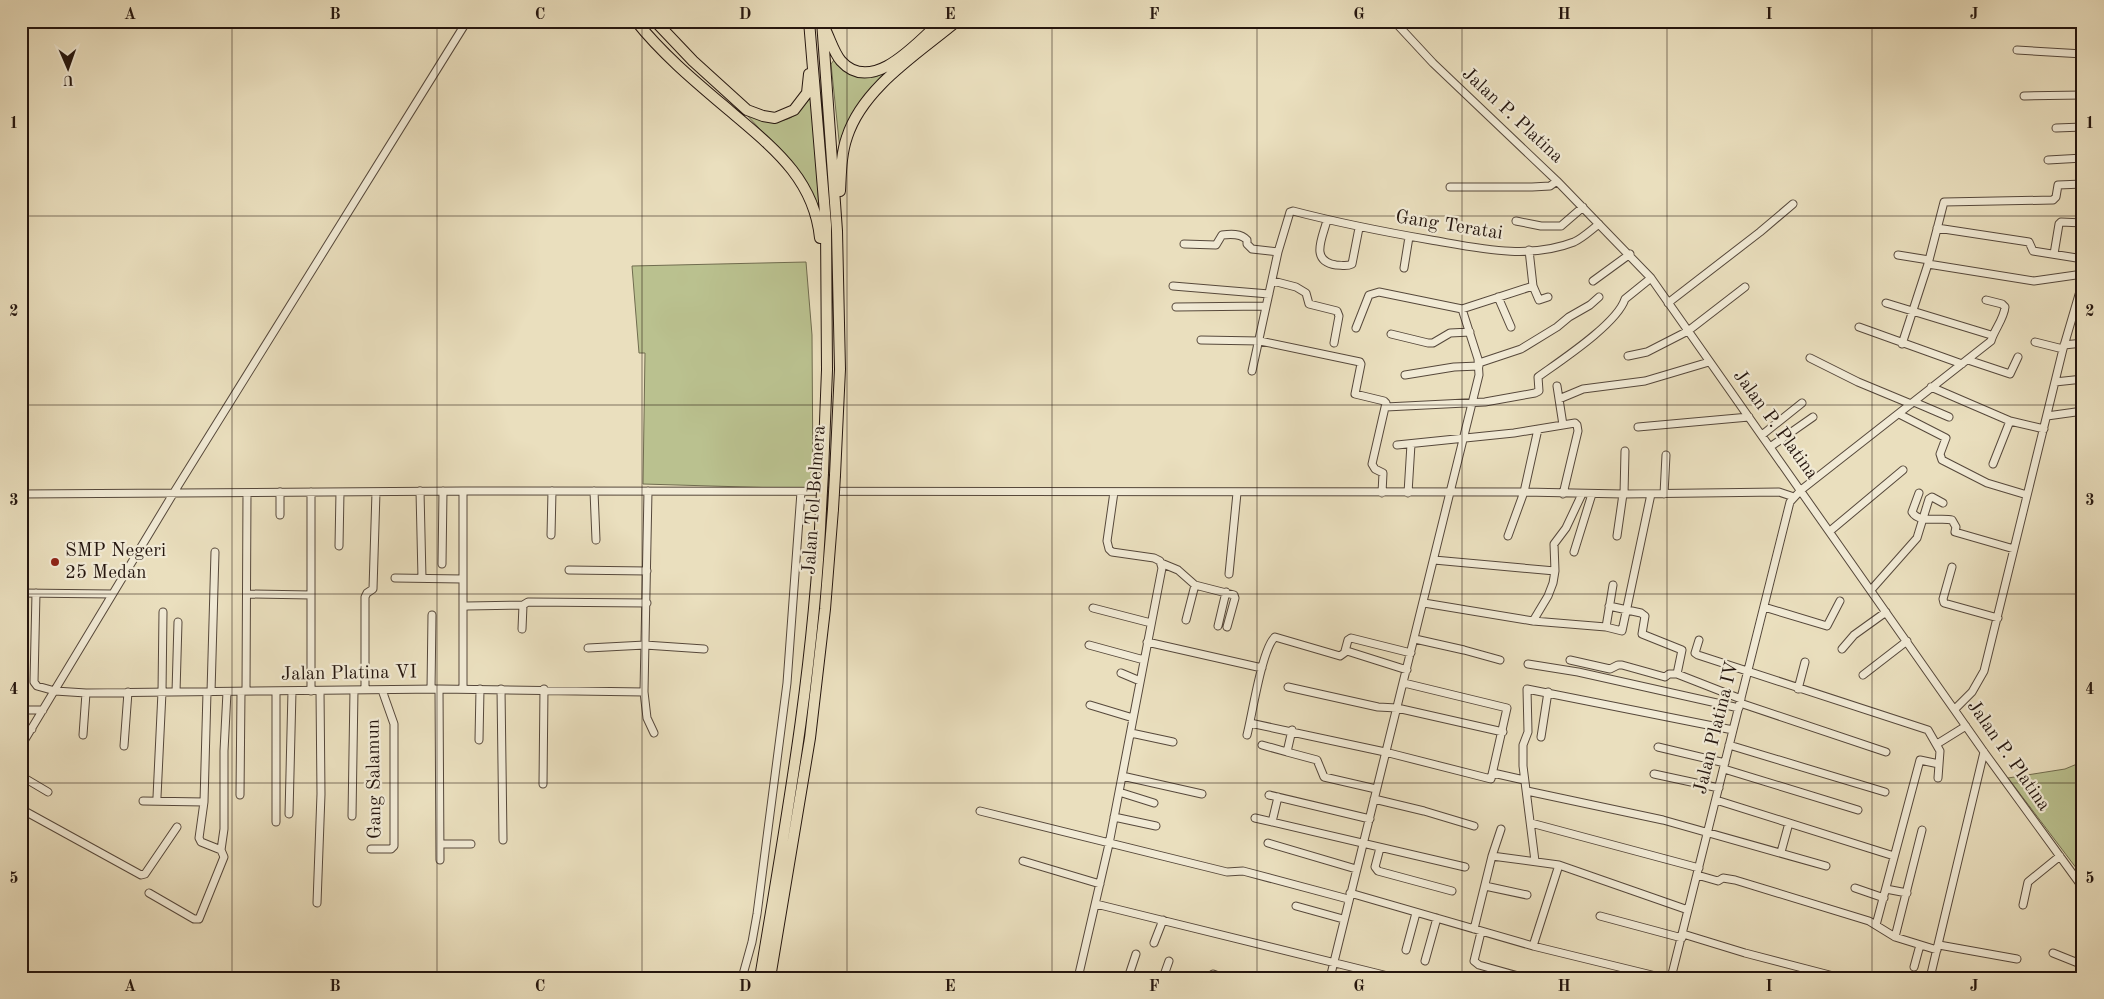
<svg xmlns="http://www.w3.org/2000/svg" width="2104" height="999" viewBox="0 0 2104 999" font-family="'Old Standard TT',serif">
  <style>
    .green { fill: #bac18f; stroke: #706c4f }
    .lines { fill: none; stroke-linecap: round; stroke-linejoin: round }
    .minor-casing { stroke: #56483b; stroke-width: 9 }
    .highway-casing { stroke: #25160f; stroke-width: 12 }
    .minor { stroke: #f1ead5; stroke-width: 7 }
    .highway { stroke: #eadfbe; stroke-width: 10 }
    .highway-bridge-casing { stroke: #25160f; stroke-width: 12; stroke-linecap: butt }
    .highway-bridge { stroke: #eadfbe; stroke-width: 10 }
    .grid { fill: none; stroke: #25160f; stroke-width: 1; stroke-opacity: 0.55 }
    .poi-dot { fill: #8f2418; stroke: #f1ead5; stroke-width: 2 }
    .labels { text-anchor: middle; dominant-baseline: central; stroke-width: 4.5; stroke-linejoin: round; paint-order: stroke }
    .street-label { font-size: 19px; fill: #25160f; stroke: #f1ead5 }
    .poi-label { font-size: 19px; fill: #25160f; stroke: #f1ead5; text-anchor: start }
    .neatline { fill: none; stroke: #25160f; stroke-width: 2 }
    .grid-label { font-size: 16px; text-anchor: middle; font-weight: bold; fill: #25160f }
  </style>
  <rect width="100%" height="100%" fill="#eadfbe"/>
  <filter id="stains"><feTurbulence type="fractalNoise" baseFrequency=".004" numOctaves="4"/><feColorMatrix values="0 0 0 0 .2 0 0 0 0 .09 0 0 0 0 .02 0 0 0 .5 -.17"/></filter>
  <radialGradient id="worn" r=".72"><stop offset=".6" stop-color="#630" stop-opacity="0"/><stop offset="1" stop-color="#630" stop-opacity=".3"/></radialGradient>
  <!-- green -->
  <path class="green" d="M834 60C842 72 858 79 873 77 878 77 882 73 888 74L840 150 831 64Z
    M812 92 819 209 805 182 786 157 744 112C781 123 791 129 812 92Z
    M806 262 812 335 813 489 643 484 645 353H639L632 266Z
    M21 523H28V550H21Z
    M2077 764 2083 767V877L2008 778 2065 769Z"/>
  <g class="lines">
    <defs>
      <path id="minor" d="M1394 21 1433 63 1557 181 1651 278 1984 752 2083 888
        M2001 22 2050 21
        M2017 50 2083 54
        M2024 96 2083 95
        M2056 128 2083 127
        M2048 160 2083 158
        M1450 187H1532L1550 186 1557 181
        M1327 220C1323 237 1309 261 1336 265 1342 265 1346 267 1352 264L1359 228
        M1516 221 1541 226H1561L1583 207
        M1937 228 2029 242 2033 251 2083 259
        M1184 244 1216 245 1222 235C1230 234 1241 233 1247 240V244L1252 249 1278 252
        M1529 250 1533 286 1539 300 1548 297
        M2054 254 2059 224 2061 222 2083 223
        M1898 255 1929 260
        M1928 264 2034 281 2083 274
        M1404 268 1409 237
        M1273 281 1296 287 1306 293 1309 304 1337 311 1339 316 1334 343
        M1593 281 1630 254
        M1173 286 1269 294
        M1498 297 1511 327
        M1668 303 1760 232 1793 204
        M1886 303 1991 335
        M1176 307 1266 306
        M1859 327 1962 364
        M1356 328 1369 295 1379 292 1462 309 1533 286
        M1391 334 1428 343H1433L1450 333 1470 332
        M1201 340 1260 341 1360 362 1361 364 1355 394 1384 401 1386 403 1372 464 1375 469 1383 473 1382 493
        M2035 342 2063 349
        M1902 344 1928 264 1944 202 2053 200 2056 197 2058 185 2083 184
        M2064 345 2083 343
        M1628 356 1647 352 1688 331 1745 287
        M1810 358 1858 382 1911 404
        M1968 360 2010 374 2018 357
        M1479 363 1521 349 1557 327 1569 317 1590 305 1599 297
        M1252 371 1278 252 1290 212 1293 211C1339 223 1385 232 1431 240 1478 248 1528 260 1574 242 1583 238 1591 230 1599 224
        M1405 375 1454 367 1479 366
        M2055 382 2083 379
        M1557 386 1563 425
        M1931 387 2010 421 2044 429
        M1559 399 1583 389 1645 381 1709 362
        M1914 402 1949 417
        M1386 407 1485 402 1535 393 1539 391 1538 377C1560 361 1617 324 1625 299L1651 278
        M1899 414 1946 438 1940 454 1942 460 1987 483 2027 495
        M2047 416 2083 411
        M1638 427 1749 417
        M1762 435 1802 403
        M1397 445 1514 433 1575 423 1577 425 1578 431 1563 494
        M1770 447 1813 417
        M1993 464 2010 421
        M420 491 422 578
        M463 491V607
        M594 491 596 540
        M648 491 644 692 647 718 654 733
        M311 492V691
        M1408 493 1411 444
        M1919 493 1912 512C1919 524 1941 517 1952 520L1956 527 1955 532 2014 549
        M21 494 463 491 1524 492 1623 494 1779 492 1794 497
        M1624 494 1625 451
        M1664 494 1666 455
        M280 515V492
        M1830 531 1903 470
        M551 535 552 491
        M1508 536 1524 492 1538 429
        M1617 536 1623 494
        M339 546 340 492
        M1574 552 1592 494
        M1434 560 1555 571
        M1161 563 1178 570 1195 585 1234 595 1235 598 1227 627
        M442 564 443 491
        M1952 567 1943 599 1944 603 1998 618
        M569 570 647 571
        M1229 574 1237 493
        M395 578 462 579
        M1871 590 1917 538 1929 499 1932 497 1943 503
        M21 593 112 594
        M36 593 34 682 37 686 55 691 86 693 439 689 644 692
        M247 594 311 595
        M1424 603 1533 621 1606 627 1622 631 1651 494
        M1609 606 1641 613 1645 616 1642 634 1682 650 1677 674
        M1764 607 1827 626 1840 601
        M1093 608 1151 623
        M1186 620 1195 585
        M1533 621 1548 596 1553 583 1555 571 1554 544 1566 528 1582 494
        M1218 626 1226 592
        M1606 627 1613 585
        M522 629 523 605 528 602 647 603
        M1415 639 1464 650 1500 660
        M1699 640 1695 653 1698 655 1928 730 1940 751 1938 778
        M1147 642 1262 668
        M1089 645 1144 660
        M588 648 645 645 704 649
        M1842 649 1854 635 1886 612
        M1345 651 1348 640 1351 638 1411 653
        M1570 660 1610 669 1618 665H1622L1665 677 1669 674H1677L1741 699
        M1528 664 1578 672 1739 708
        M1121 673 1140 681
        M1863 675 1907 641
        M1288 687 1378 707 1397 708 1503 732
        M431 689 432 615
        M439 689 440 860
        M463 689V607L467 606 523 605
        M501 689 503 840
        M1798 689 1805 662
        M365 690V597L367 593 373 589 376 492
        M246 691 247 493
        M276 691V822
        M176 692 178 622
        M211 692 215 552
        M1740 703 1886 752
        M1090 705 1133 718
        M1955 709 1972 692 1984 671 2063 349 2083 281
        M21 710H43
        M1250 723 1385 752 1491 779 1507 708 1404 683
        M21 729H32
        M1131 733 1173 742
        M83 735 86 693
        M1247 735C1252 716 1262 648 1275 637L1340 656 1347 651 1407 670
        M1541 737 1548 692
        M479 740 480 689
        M1937 744 1966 726
        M1262 745 1287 752 1292 730
        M1729 745 1885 792
        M21 746 176 489 467 21
        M124 746 128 692
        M1658 747 1725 763
        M1287 752 1317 760 1324 777 1376 789
        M1724 769 1858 810
        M1493 773 1524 780
        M1654 774 1719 788
        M21 776 48 792
        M1122 776 1202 794
        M543 784 544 689
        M1527 791 1663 820 1826 866
        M1119 792 1154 803
        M240 795 241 692
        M1269 795 1370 819
        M157 797 162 692 163 612
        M1374 799 1424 811 1474 826
        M1716 800 1894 856
        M143 801 204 802
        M21 809 141 875 145 874 177 827
        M980 811 1227 872 1243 871 1348 899
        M289 814 292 691
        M352 816 354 690
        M1114 817 1156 826
        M1255 818 1465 867
        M1272 822 1278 797
        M1531 823 1699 868
        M1268 843 1356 869
        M440 844H471
        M1380 848 1375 867 1378 871 1452 891
        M371 849H391L394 846V724L382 690
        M221 850 224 829V751L227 692
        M1781 852 1789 823
        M1492 856 1501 829
        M1023 861 1100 884
        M1535 861 1523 766V745L1528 732 1527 689 1733 730
        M1697 875 1718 881 1723 878 1735 880 1869 921 1895 937 1937 950
        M1485 886 1527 895
        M1855 888 1884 898
        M1886 889 1907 893
        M149 893 194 919H199L224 857 221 850 201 842 199 838 204 802 207 692
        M1350 893 1533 946 1664 978
        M317 903 321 794 320 691
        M1096 904 1396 978
        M2023 905 2028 882 2060 856
        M1296 906 1343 919
        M1600 916 1682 938
        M1876 925 1920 760 1939 764
        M1474 929 1492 856 1559 865 1688 910
        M1481 932 1474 961 1479 965 1525 978
        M1683 934 1745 953 1841 978
        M1895 937 1922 830
        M1154 943 1163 920
        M1939 945 2017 959
        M1533 946 1559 865
        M1406 950 1416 913
        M2053 953 2083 965
        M1425 961 1437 918
        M1914 967 1920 945
        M742 978 752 942 757 914 787 683 801 492
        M1078 978 1109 844 1162 568 1160 561 1154 558 1112 552 1109 549 1107 541 1114 492
        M1128 978 1136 954
        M1163 978 1169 961
        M1207 978 1213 974 1224 978
        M1330 978 1479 375 1478 359 1462 309
        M1671 978 1790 502 1801 490 1991 341C1994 330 2004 319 2005 307L2002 304 1986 300
        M1930 978 1984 752"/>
      <path id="highway" d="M636 21C663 55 697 83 730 111 772 147 814 178 820 238
        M655 21 693 61 747 110 763 116 775 118 794 110 807 93 809 74
        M809 21 826 225 827 370 823 473
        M822 21 837 231 840 369 835 475
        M825 29C830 39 834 53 841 61 872 96 918 42 941 21
        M840 191C841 173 841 154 847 137 863 87 919 53 957 21
        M760 978C786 822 814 667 821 509
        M770 978 810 738 825 609 833 509"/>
    </defs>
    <!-- minor casing -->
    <use href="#minor" class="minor-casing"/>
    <!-- highway casing -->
    <use href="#highway" class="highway-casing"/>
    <!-- minor -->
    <use href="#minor" class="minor"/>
    <!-- highway -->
    <use href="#highway" class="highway"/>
    <defs>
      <path id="highway-bridge" d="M821 509 823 473
        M833 509 835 475"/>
    </defs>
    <!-- highway-bridge casing -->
    <use href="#highway-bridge" class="highway-bridge-casing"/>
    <!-- highway-bridge -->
    <use href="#highway-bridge" class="highway-bridge"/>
  </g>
  <!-- grid -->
  <path class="grid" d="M232 21V978M437 21V978M642 21V978M847 21V978M1052 21V978M1257 21V978M1462 21V978M1667 21V978M1872 21V978M21 216H2083M21 405H2083M21 594H2083M21 783H2083"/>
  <!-- markers -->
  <circle class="poi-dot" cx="55" cy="562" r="5"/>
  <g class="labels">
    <!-- street labels -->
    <g class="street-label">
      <text transform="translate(1512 116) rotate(43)">Jalan P. Platina</text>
      <text transform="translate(1449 226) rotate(9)">Gang Teratai</text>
      <text transform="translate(1775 425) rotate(54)">Jalan P. Platina</text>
      <text transform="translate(815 500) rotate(-86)">Jalan Tol Belmera</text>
      <text transform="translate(349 674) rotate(-1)">Jalan Platina VI</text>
      <text transform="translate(1717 728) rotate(-76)">Jalan Platina IV</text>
      <text transform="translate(2008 756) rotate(55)">Jalan P. Platina</text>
      <text transform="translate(375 779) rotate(-91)">Gang Salamun</text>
    </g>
    <!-- poi labels -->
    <g class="poi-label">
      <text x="65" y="551">SMP Negeri<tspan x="65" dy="22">25 Medan</tspan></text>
    </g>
  </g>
  <!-- margin -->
  <rect width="2104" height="999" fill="none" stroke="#eadfbe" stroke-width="55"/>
  <!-- north arrow -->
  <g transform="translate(68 68) rotate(178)" stroke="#f1ead5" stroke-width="4" paint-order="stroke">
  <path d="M0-4L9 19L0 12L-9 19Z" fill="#25160f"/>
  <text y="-8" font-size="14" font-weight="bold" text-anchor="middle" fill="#25160f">U</text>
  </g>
  <rect x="28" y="28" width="2048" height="944" class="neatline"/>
  <g class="grid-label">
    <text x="130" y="19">A</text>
    <text x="335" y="19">B</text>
    <text x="540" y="19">C</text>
    <text x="745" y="19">D</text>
    <text x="950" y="19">E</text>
    <text x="1154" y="19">F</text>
    <text x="1359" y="19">G</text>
    <text x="1564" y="19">H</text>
    <text x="1769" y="19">I</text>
    <text x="1974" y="19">J</text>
    <text x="14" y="128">1</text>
    <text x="2090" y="128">1</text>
    <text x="14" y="316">2</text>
    <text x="2090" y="316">2</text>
    <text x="14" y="505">3</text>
    <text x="2090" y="505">3</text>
    <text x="14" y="694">4</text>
    <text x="2090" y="694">4</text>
    <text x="14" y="883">5</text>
    <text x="2090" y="883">5</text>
    <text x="130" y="991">A</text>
    <text x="335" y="991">B</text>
    <text x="540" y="991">C</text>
    <text x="745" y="991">D</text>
    <text x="950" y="991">E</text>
    <text x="1154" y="991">F</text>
    <text x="1359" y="991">G</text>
    <text x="1564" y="991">H</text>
    <text x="1769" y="991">I</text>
    <text x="1974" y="991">J</text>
  </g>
  <rect width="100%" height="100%" filter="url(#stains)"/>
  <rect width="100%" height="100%" fill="url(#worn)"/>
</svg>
